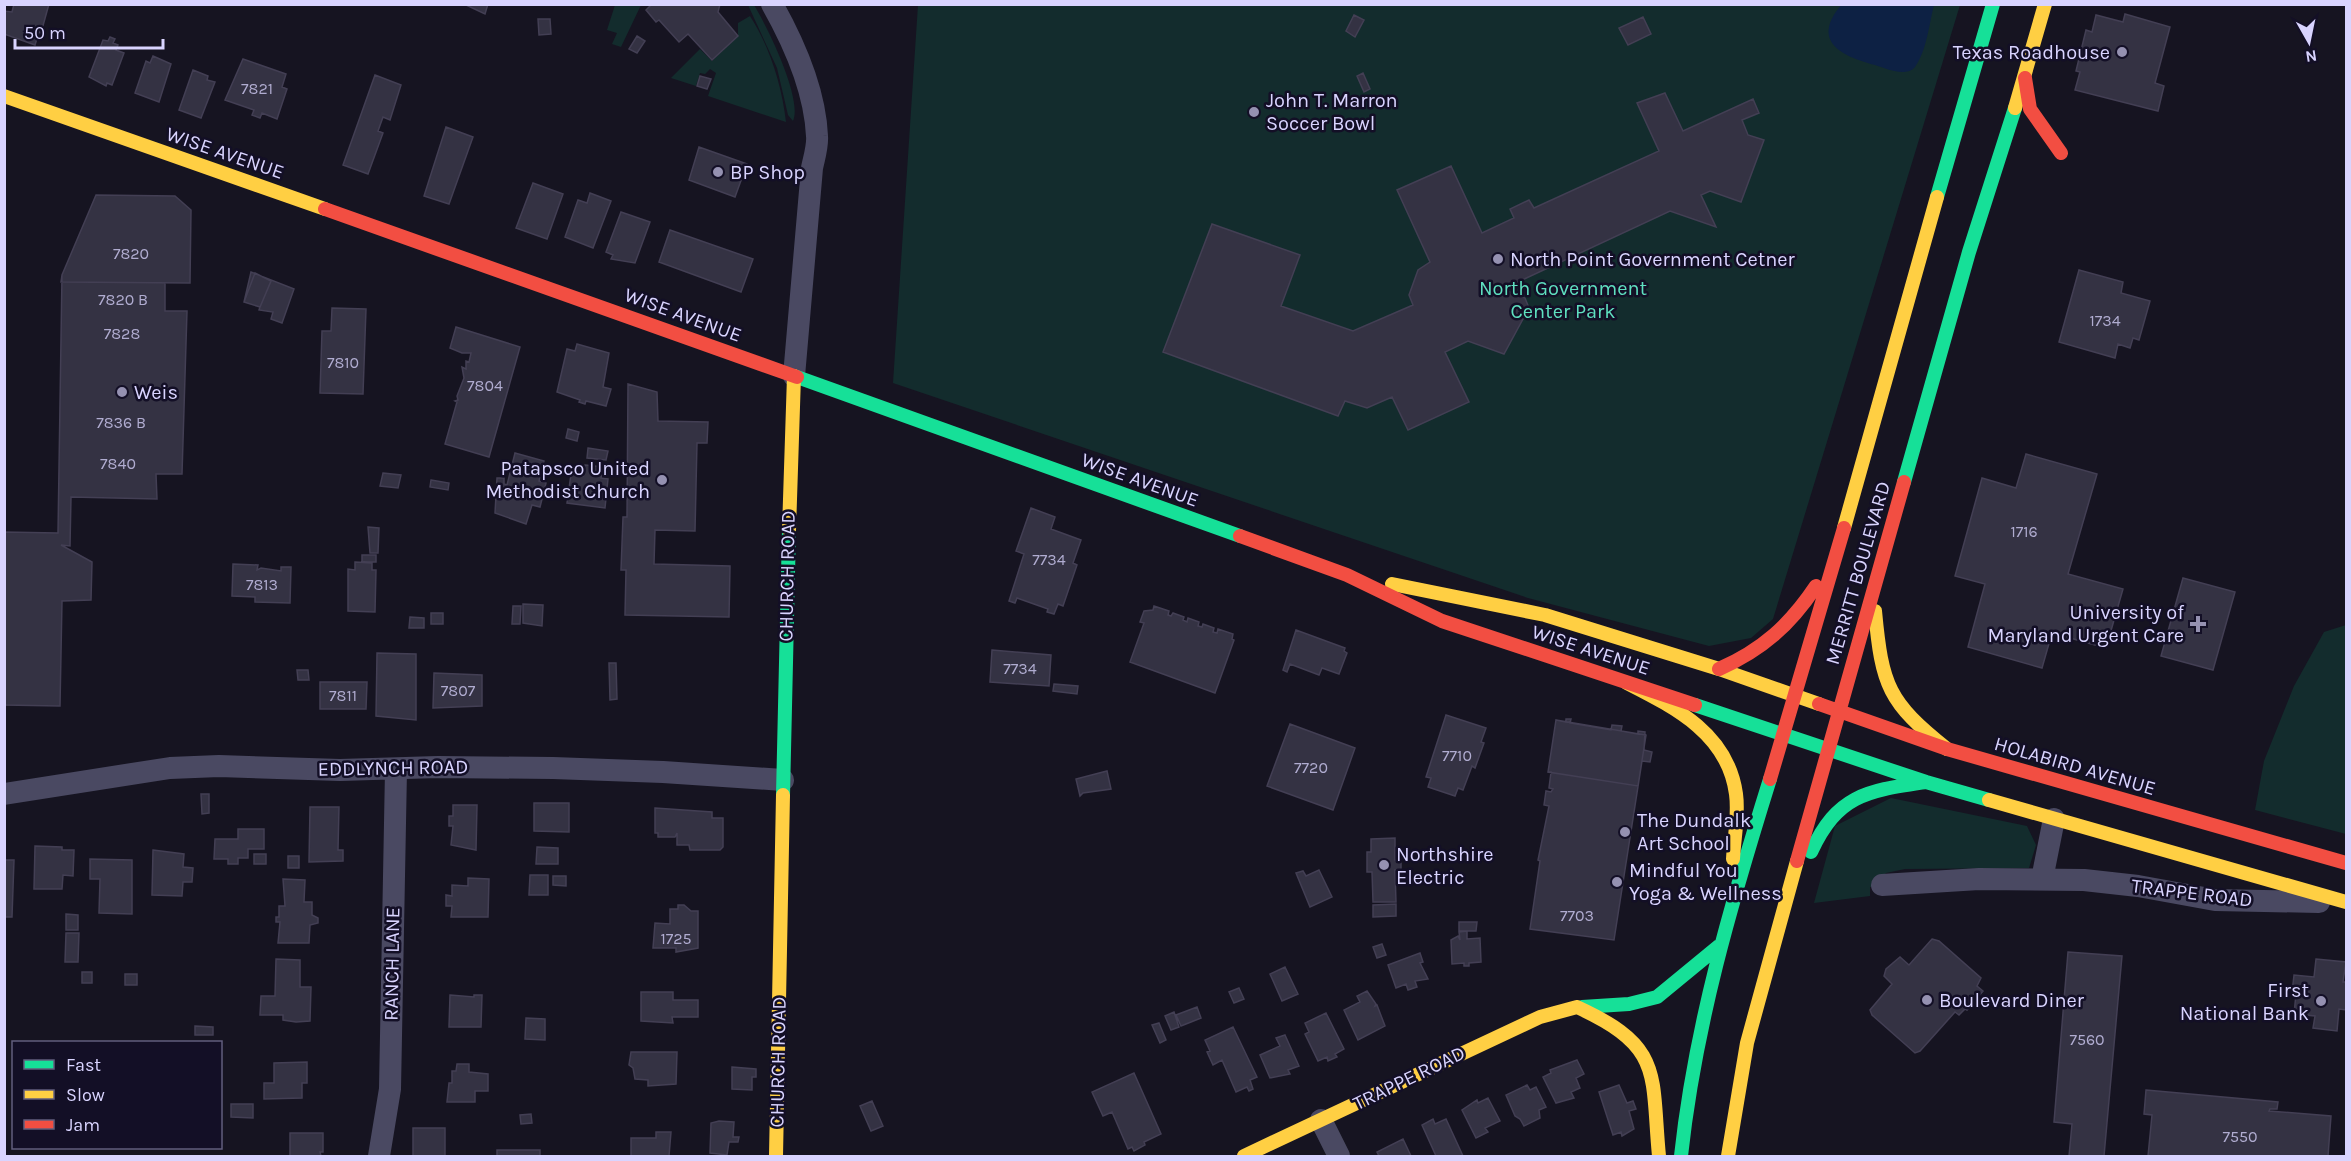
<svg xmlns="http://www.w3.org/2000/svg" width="2351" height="1161" viewBox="0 0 2351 1161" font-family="Karla,sans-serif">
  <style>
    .green { fill: #132c2d }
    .water { fill: #0d2144 }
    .building { fill: #343243; stroke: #433f54; stroke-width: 1.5 }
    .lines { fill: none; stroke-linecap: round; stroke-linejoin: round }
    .street { stroke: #4a4962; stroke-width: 22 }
    .fast { stroke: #16e098; stroke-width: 14 }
    .slow { stroke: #ffcf43; stroke-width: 14 }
    .jam { stroke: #f24e42; stroke-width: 14 }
    .poi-dot { fill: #9591b1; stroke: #130f26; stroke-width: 2 }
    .labels { text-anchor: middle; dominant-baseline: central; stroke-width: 5; stroke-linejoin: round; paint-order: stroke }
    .number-label { font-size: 16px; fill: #b0acd0 }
    .poi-label { font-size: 20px; fill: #d9d4ff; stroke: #130f26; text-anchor: start }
    .street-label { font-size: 20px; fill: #d9d4ff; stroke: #130f26 }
    .park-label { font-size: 20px; fill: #5fe0c0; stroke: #130f26 }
  </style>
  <rect width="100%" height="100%" fill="#161421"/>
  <!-- green -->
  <path class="green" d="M615 5H641L621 47 612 44 617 33 607 30Z
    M748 5H754C767 26 803 99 793 121L788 115 777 68Z
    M918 5H1960L1773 619 1751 638 1709 646 1528 598 893 383Z
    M750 16C770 47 782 86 786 122L708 96 716 73 710 69 705 74 700 73 696 86 671 78 700 49 712 61 738 36V23Z
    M2346 625V834L2255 810 2264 761 2294 686 2324 632Z
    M1891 798 2027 826 2036 845 2029 868 1905 869 1886 873 1878 880V887H1870V896L1814 903 1835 826Z"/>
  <!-- water -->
  <path class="water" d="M1842 4 1934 5C1929 24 1927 50 1915 67 1912 71 1907 72 1902 72 1894 72 1884 68 1875 65 1841 56 1810 41 1842 4Z"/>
  <!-- building -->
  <path class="building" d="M14 4H49L41 33 39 32 35 45 4 34V11L12 12Z
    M464 4H488L485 14Z
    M652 4H720L718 12 738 36 712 60 688 34 679 42 659 20 656 22 646 10Z
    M2125 14 2170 27 2155 83 2164 86 2158 111 2075 90 2080 72 2076 71 2086 30 2092 32 2096 15 2123 22Z
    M1354 15 1364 20 1355 37 1346 31Z
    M1643 17 1651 34 1628 45 1619 28Z
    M538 19H550L551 34 539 35Z
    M637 36 645 41 637 53 629 49Z
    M110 37 115 39 113 43 118 45 116 50 124 53 112 85 107 83 106 86 89 77 103 40 108 41Z
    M153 56 171 64 159 102 135 93 146 61 150 63Z
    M243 59 286 74 282 87 287 89 277 119 262 113 260 118 252 115 254 110 225 100Z
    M193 70 208 76 207 80 215 82 201 118 179 110Z
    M1363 73 1370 89 1364 92 1357 76Z
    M375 75 401 85 390 120 383 117 378 131 383 133 368 174 343 165Z
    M700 76 711 79 707 89 697 86Z
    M1665 93 1683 131 1753 99 1759 113 1742 120 1748 135 1764 140 1741 202 1710 191 1701 195 1716 227 1670 211 1503 289 1525 298 1529 308 1504 354 1468 341 1445 352 1469 402 1408 430 1392 397 1367 408 1345 401 1338 416 1163 352 1212 224 1300 255 1281 306 1353 331 1413 305 1409 295 1418 270 1430 262 1397 190 1451 166 1482 233 1514 218 1510 209 1529 200 1534 208 1659 151 1637 103Z
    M446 127 473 137 449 204 424 196Z
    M699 147 747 164 735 197 689 180Z
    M533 183 563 194 547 239 516 228Z
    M590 193 611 201 593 248 565 237 578 200 587 203Z
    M96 195 175 196 191 210 190 283H165V311H187L182 474H156L157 499 71 497 70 546 61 545 92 562 91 600 62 601 60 706 4 705V532L58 533 62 275Z
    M96 195 175 196 191 210 190 283 61 282 62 275Z
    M621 212 650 222 635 263 611 259 613 255 606 252Z
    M670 230 753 259 741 292 659 262Z
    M2079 270 2123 282 2121 293 2150 301 2139 340 2133 338 2130 348 2118 344 2115 358 2059 342Z
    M251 272 294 289 282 323 271 319 273 312 259 310 260 307 244 302Z
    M255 273 271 281 260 307 244 302Z
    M332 308 366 309 363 394 320 393 322 331H331Z
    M456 327 520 347 489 457 445 444 457 402 455 401 458 400 457 396 464 378 462 367 466 369V361L469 362 471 353H462L450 348Z
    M577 344 609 353 603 387 611 389 606 406 586 401 585 404 579 402 580 400 557 392 567 349 575 351Z
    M628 384 657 392 658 421 708 422 707 443H697L695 531 655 530 654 564 730 566 729 617 625 615 626 570H621L623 517H627Z
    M568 429 579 432 577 441 566 438Z
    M588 448 608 451 606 460 587 458Z
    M515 453 544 461 539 481 546 483 540 507 532 505 526 524 495 513 497 478H504V484L507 485Z
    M2026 454 2097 474 2068 574 2123 589 2106 648 2052 633 2042 668 1968 647 1985 584 1955 576 1982 478 2016 488Z
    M585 465 603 467 601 478 608 479 605 508 567 503 571 474 583 476Z
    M383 473 401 475 398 488 380 486Z
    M431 480 449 483 448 490 430 487Z
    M1031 508 1055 517 1051 529 1081 540 1073 563 1077 565 1063 606 1058 604 1054 614 1047 612 1048 609 1017 598 1015 603 1009 601 1024 554 1016 551Z
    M368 527 379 528 378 553H370Z
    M362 555H376V562H362Z
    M355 562 372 563V570H376L375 612 348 611V569L355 570Z
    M233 564 258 565 257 570 261 568 281 571V567H291L290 603 255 602V597L232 596Z
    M2183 578 2235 592 2213 670 2161 656Z
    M523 604 543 605 542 626 523 623Z
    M513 606H521L520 624H512Z
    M1154 606 1169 611 1168 615 1171 616 1173 613 1184 617 1183 620 1187 622 1188 618 1199 622 1198 626 1202 627 1203 624 1214 628 1213 632 1217 633 1218 629 1233 634 1232 639 1234 640 1215 693 1130 662 1144 623 1140 622 1144 611 1153 610Z
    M431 613H443V624H431Z
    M410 617 424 618V628H409Z
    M1296 630 1345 648 1344 651 1347 653 1339 674 1322 668 1319 675 1290 664 1287 672 1283 670Z
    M992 650 1051 655 1049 686 990 682Z
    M377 653 416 654V720L376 716Z
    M609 663H616L617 699 610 700Z
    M297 670H308L309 680H298Z
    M434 673 482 675V706L433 708Z
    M320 682H367L366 709H320Z
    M1054 684 1078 686 1077 694 1053 691Z
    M1446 715 1486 728 1481 742 1484 743 1475 768 1472 766 1463 790 1458 788 1455 796 1428 787 1431 778 1426 777Z
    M1566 719H1571L1570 723 1611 730 1612 725 1622 726 1621 731 1638 734V731L1645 732 1644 750 1652 752 1650 762 1642 761 1614 940 1530 929 1540 861 1538 860 1549 806 1544 805 1546 791 1551 792 1553 789 1549 788 1551 772H1548L1556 720 1566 722Z
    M1556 720 1646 735 1638 786 1548 772Z
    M1290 724 1355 748 1333 810 1267 786Z
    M1107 771 1111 789 1083 793 1080 796 1076 779Z
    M201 794H209V813L202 814Z
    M534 803H569V832L534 831Z
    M453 805H477L476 850 451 845 453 826H449V816H453Z
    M310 807H339L338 850H343V861L309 862Z
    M655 808 712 812V818H723V847L720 850H690L689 845H677V833L675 837H658V833H655Z
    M238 829H264V849H248V858H238V864H228V859H214L215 839H238Z
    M1395 838V860H1401V870H1395L1396 902H1373L1372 872H1367V852H1371V839Z
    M35 846 62 847V850H74L73 876 63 875 62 889H34Z
    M537 847 558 848V864H536Z
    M153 850 184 854 183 867 193 868 192 882H183L182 896 152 895Z
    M254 854H266V864H254Z
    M288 856H299V868H288Z
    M90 859 132 860V914L99 913 100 879H90Z
    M4 860H14L12 917H4Z
    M1319 870 1332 897 1310 907 1296 873 1303 871 1306 876Z
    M530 875H548V895H529Z
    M553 876H566V886L553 885Z
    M468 878 489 879 488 917H451L452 906H446V895L452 896V885L468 886Z
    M283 879 305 880 304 902H312V915L318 918V923L310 925 309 943H278L280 922H276V917H279V906H285Z
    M1396 904V916L1373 917V905Z
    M678 905H684L691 911H698V948L676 952V948H653L655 923 670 924V909H678Z
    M66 914 78 915V930H66Z
    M1459 922H1477L1476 931H1459Z
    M1467 931V939L1480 938 1481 962 1469 963V966H1464V963L1452 964 1451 940 1458 936 1460 940 1459 932Z
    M66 933H79L78 962H65Z
    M1932 939 1939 941 1981 978 1977 986 1983 991 1967 1010 1965 1009 1959 1015 1955 1012 1920 1051 1915 1053 1872 1015 1870 1010 1892 984 1884 976 1886 969 1900 957 1909 965Z
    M1382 944 1386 955 1377 958 1373 947Z
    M2068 952 2122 956 2104 1156H2069L2072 1124 2054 1122Z
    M1420 953 1423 962 1420 963 1428 979 1415 981 1417 987 1408 990 1406 984 1396 988 1388 965Z
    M276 959 300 960V987H311L310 1021 296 1022 283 1020V1015H260L261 996H275Z
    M2316 959 2346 962 2343 982H2346V1010L2339 1009 2337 1031 2313 1028 2315 1016 2294 1014 2296 994 2292 993 2294 975 2314 977Z
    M1285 967 1298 994 1282 1001 1270 974Z
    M82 972H92V983H82Z
    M125 974H137V985H125Z
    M1239 988 1244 999 1234 1003 1229 992Z
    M1367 991 1376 1004 1375 1006 1377 1005 1385 1026 1358 1040 1344 1010 1360 1002 1357 996Z
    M641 992H673V1000H698V1017H672L673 1023 641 1021Z
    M450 995 474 997V995H482L481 1027H449Z
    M1197 1007 1201 1018 1181 1026 1176 1015Z
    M1174 1012 1179 1027 1171 1030 1165 1016Z
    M1326 1013 1344 1049 1335 1054 1337 1057 1328 1061 1327 1057 1318 1061 1305 1034 1309 1032 1305 1023Z
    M526 1018 545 1019V1040L525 1039Z
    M1159 1023 1166 1040 1160 1043 1152 1025Z
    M195 1026 213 1027V1035H195Z
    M1233 1027 1257 1077 1250 1080 1253 1089 1249 1091 1247 1087 1236 1092 1222 1060 1213 1065 1207 1052 1210 1051 1205 1040Z
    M1285 1035 1299 1066 1288 1070 1290 1074 1270 1078 1260 1055 1280 1046 1276 1038Z
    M631 1052H677L676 1084 648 1086V1080L635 1079 633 1068 629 1065Z
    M1577 1060 1584 1074 1576 1078 1580 1088 1571 1092 1574 1098 1556 1103 1543 1077 1551 1073 1550 1070Z
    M307 1062V1083H302V1098L264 1099V1083H274V1063Z
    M457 1064H469V1072L488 1074V1091H475V1102H447L449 1083H452V1071H456Z
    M732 1067 756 1069V1077H752V1090L732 1089Z
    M1134 1073 1161 1134 1144 1142 1145 1145 1134 1151 1132 1147 1128 1149 1112 1112 1103 1116 1092 1092Z
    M1527 1085 1530 1090 1536 1087 1546 1107 1539 1110 1540 1118 1524 1126 1520 1119 1515 1116 1506 1095Z
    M1619 1085 1627 1103 1633 1101 1636 1109 1629 1111 1634 1129 1622 1136 1621 1132 1613 1135 1599 1092Z
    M2146 1090 2278 1102 2277 1109H2270L2269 1111 2331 1116 2328 1156H2148L2152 1115 2144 1114Z
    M1488 1098 1500 1121 1485 1128 1488 1132 1476 1138 1462 1110 1477 1100 1478 1103Z
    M872 1101 883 1126 871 1131 860 1106Z
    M231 1104H253V1118L231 1117Z
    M531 1114 532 1123 521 1124 520 1115Z
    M1433 1119 1435 1124 1446 1119 1463 1156H1436L1422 1125Z
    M719 1121 734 1122 733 1137H739L738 1142H729L727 1155 710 1153 711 1123Z
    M413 1128H445V1156H413Z
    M656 1132H671L669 1156H631V1138H656Z
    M290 1133H323V1152H320L321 1156H290Z
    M1403 1139 1411 1156H1379L1377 1152Z
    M497 1150H540V1156H497Z"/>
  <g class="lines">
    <!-- street -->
    <path class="street" d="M772 4C794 43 815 90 817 136 818 146 814 158 812 168L794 376
      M4 794 170 768 219 766 340 770 438 767 553 768 663 772 783 780
      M2042 879 2054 819
      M1882 885 1979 879 2084 880 2138 886 2215 900 2319 902
      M1321 1120 1339 1156
      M379 1156 390 1089 396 770"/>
    <!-- fast -->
    <path class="fast" d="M1937 197 1993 4
      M797 377 1240 536
      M1904 482 1969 252 2015 108
      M1695 705 1926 782 1989 800
      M783 795 789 530
      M1811 852C1838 794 1867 791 1926 782
      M1582 1007 1629 1004 1657 997 1719 946
      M1681 1156C1695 1026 1731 904 1770 779"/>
    <!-- slow -->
    <path class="slow" d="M4 96 325 209
      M2015 108 2045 4
      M1844 528 1937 197
      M789 530 794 376
      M1392 584 1545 615 1719 669 1819 704
      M1875 611C1882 686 1888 702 1947 749
      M1627 683C1676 708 1728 734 1736 794 1739 815 1734 838 1733 859
      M1989 800 2346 902
      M1577 1007C1664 1047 1651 1073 1659 1156
      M776 1156 783 795
      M1244 1156 1540 1017 1577 1007
      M1728 1156 1747 1043 1797 861"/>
    <!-- jam -->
    <path class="jam" d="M2025 78 2030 109 2061 153
      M325 209 797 377
      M1240 536 1347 575 1442 621 1695 705
      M1719 669C1762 650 1790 625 1816 586
      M1819 704 1947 749 2346 863
      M1770 779 1844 528
      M1797 861 1904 482"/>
  </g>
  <!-- markers -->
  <g class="poi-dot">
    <circle cx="2122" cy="52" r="6"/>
    <circle cx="1254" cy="112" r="6"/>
    <circle cx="718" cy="172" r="6"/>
    <circle cx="1498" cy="259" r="6"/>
    <circle cx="122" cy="392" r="6"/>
    <circle cx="662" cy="480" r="6"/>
    <path d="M2195 615h6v6h6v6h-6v6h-6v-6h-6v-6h6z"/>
    <circle cx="1625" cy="832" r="6"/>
    <circle cx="1384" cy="865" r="6"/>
    <circle cx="1617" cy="882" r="6"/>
    <circle cx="1927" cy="1000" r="6"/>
    <circle cx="2321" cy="1001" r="6"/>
  </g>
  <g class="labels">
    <!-- number labels -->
    <g class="number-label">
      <text x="257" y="88">7821</text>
      <text x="131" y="253">7820</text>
      <text x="123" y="299">7820 B</text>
      <text x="2105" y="320">1734</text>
      <text x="122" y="333">7828</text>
      <text x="343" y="362">7810</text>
      <text x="485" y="385">7804</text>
      <text x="121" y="422">7836 B</text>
      <text x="118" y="463">7840</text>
      <text x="2024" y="531">1716</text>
      <text x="1049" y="559">7734</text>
      <text x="262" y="584">7813</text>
      <text x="1020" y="668">7734</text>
      <text x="458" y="690">7807</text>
      <text x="343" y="695">7811</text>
      <text x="1457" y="755">7710</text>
      <text x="1311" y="767">7720</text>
      <text x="1577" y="915">7703</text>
      <text x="676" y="938">1725</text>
      <text x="2087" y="1039">7560</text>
      <text x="2240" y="1136">7550</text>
    </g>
    <!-- poi labels -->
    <g class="poi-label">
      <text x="2110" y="52" text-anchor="end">Texas Roadhouse</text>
      <text x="1266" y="100">John T. Marron<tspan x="1266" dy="23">Soccer Bowl</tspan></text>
      <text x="730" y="172">BP Shop</text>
      <text x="1510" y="259">North Point Government Cetner</text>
      <text x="134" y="392">Weis</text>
      <text x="650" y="468" text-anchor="end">Patapsco United<tspan x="650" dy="23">Methodist Church</tspan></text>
      <text x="2184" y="612" text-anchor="end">University of<tspan x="2184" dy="23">Maryland Urgent Care</tspan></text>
      <text x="1637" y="820">The Dundalk<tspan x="1637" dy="23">Art School</tspan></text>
      <text x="1396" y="854">Northshire<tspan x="1396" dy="23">Electric</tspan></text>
      <text x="1629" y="870">Mindful You<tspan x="1629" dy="23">Yoga &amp; Wellness</tspan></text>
      <text x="2309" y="990" text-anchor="end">First<tspan x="2309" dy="23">National Bank</tspan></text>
      <text x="1939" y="1000">Boulevard Diner</text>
    </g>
    <!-- street labels -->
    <g class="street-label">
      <text transform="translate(225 153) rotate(19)">WISE AVENUE</text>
      <text transform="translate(683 315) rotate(20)">WISE AVENUE</text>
      <text transform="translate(1140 480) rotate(20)">WISE AVENUE</text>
      <text transform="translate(1858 573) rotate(-74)">MERRITT BOULEVARD</text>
      <text transform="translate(787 576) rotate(-89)">CHURCH ROAD</text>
      <text transform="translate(1591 650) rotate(18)">WISE AVENUE</text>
      <text transform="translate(2075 766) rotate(16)">HOLABIRD AVENUE</text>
      <text transform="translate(393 768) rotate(-1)">EDDLYNCH ROAD</text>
      <text transform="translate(2192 893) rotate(7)">TRAPPE ROAD</text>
      <text transform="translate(392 964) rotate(-89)">RANCH LANE</text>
      <text transform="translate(778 1062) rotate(-89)">CHURCH ROAD</text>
      <text transform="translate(1409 1078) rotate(-26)">TRAPPE ROAD</text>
    </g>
    <!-- park labels -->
    <g class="park-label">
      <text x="1563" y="288">North Government<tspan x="1563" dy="23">Center Park</tspan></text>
    </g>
  </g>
  <!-- border -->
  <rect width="2351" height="1161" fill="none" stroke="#d9d4ff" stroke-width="12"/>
  <!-- legend -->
  <rect x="12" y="1041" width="210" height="108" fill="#130f26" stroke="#625e7d" stroke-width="1.5"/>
  <rect x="24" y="1060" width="30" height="9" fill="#16e098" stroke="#625e7d" stroke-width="1.5"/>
  <text x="66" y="1071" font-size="18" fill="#d9d4ff">Fast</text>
  <rect x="24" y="1090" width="30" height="9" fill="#ffcf43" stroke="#625e7d" stroke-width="1.5"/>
  <text x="66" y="1101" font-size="18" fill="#d9d4ff">Slow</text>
  <rect x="24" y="1120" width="30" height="9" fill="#f24e42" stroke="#625e7d" stroke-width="1.5"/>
  <text x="66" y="1131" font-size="18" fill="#d9d4ff">Jam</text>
  <!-- north arrow -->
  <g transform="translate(2309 42) rotate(171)" stroke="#130f26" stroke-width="4.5" paint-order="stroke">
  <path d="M0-4.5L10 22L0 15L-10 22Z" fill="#d9d4ff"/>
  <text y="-9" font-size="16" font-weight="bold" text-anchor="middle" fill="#d9d4ff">N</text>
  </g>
  <!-- scale -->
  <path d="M15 39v9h148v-9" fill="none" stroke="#d9d4ff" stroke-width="3"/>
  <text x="24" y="39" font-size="18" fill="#d9d4ff" stroke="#130f26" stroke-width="4.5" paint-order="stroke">50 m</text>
</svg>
